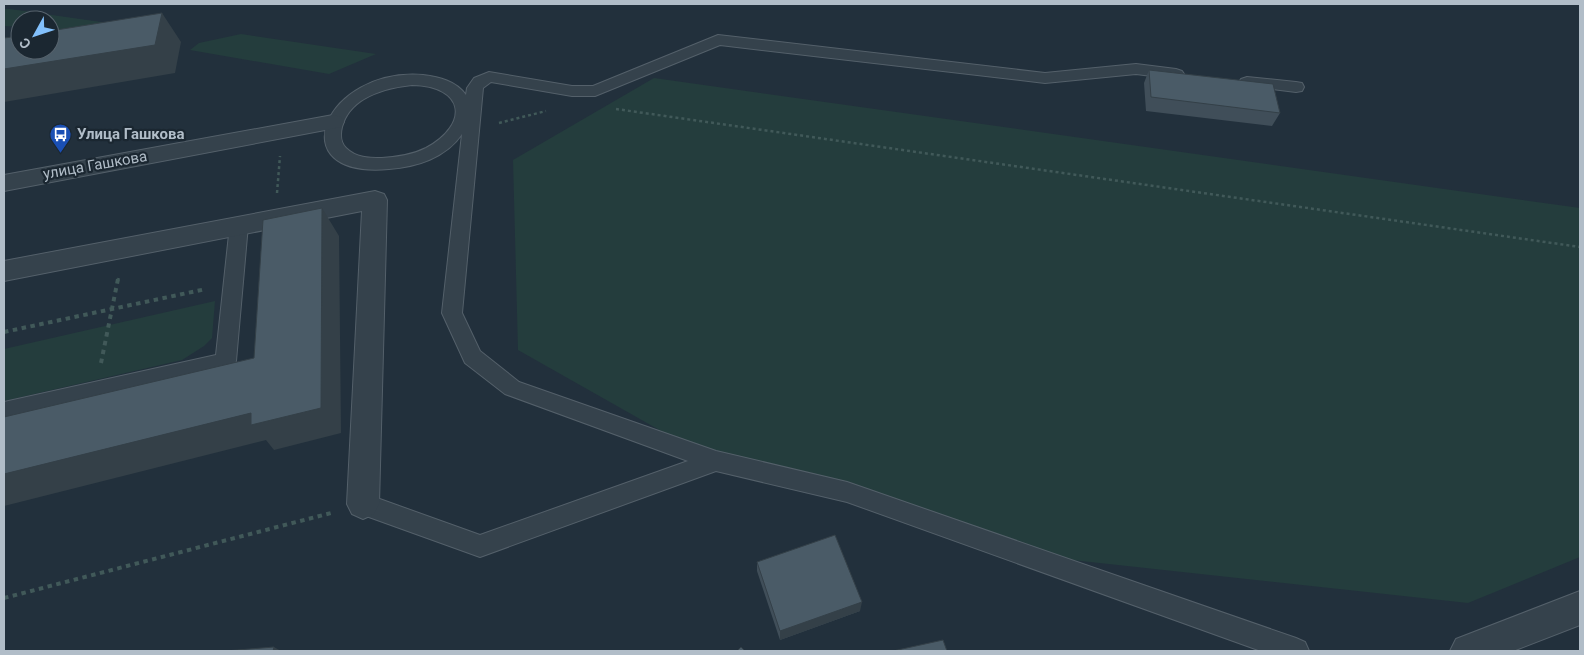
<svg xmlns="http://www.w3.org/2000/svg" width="1584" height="655" viewBox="0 0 1584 655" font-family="Roboto,sans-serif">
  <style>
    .green { fill: #243d3d }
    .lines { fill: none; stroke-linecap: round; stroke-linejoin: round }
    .lane-casing { stroke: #54606a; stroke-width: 2 }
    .street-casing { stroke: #54606a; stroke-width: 2 }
    .path-far1 { stroke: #415959; stroke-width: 2.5; stroke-dasharray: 3 3; stroke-linecap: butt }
    .path { stroke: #415959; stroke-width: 4; stroke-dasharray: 4.5 4.5; stroke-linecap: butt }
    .lane { fill: #35424c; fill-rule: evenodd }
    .street { fill: #35424c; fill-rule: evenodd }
    .wall { fill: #404e59 }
    .shaded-wall { fill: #344048 }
    .building { fill: #4a5b67; stroke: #344048 }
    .labels { text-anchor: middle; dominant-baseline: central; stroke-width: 4.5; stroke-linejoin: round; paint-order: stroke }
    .poi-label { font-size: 15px; font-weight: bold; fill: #b1bdc8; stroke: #1b2731; text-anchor: start }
    .street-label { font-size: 15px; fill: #b1bdc8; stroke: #1b2731 }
  </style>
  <rect width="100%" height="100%" fill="#22303c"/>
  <!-- green -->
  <path class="green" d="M4 9H10L122 25 119 38 50 30V20H20V27L4 26Z
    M241 34 376 54 329 74 190 50 199 43Z
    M654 78 1580 208V557L1468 603 1026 555 670 436 518 350 513 160Z
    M215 301 212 338 204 346 182 360 4 401V349Z"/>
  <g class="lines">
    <defs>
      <path id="lane" d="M718 35 1045 73 1136 64 1176 69 1182 71 1184 74 1182 77 1176 79 1136 74 1045 83 720 45 595 96H572L491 82 483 88 462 313 480 351 519 382 716 451 847 482 1296 638 1305 642 1309 651H1261L847 502 716 471 480 557 355 512 351 504 355 496 363 493 480 535 688 461 505 394 465 363 442 313 462 134C446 158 416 167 389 169 278 179 325 67 423 75 439 77 456 81 466 95L467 88 474 78 489 72 572 86H593ZM412 85C465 86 470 124 426 148 412 155 397 157 382 158 369 158 356 158 346 148 341 143 340 135 342 127 350 97 385 88 412 85Z
        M1247 77 1296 82 1302 83 1304 87 1302 91 1296 92 1241 85 1239 82 1241 79Z
        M239 218 245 220 248 225 236 361 233 367 4 420V402L216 355 230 225 233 220Z"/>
      <path id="street" d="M333 115 341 117 344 122 341 127 4 191V175Z
        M375 191 384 194 387 200 379 504 374 514 363 519 352 514 347 504 362 211 4 281V261Z
        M1580 591V625L1513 651H1450L1456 639Z"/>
    </defs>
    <!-- lane casing -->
    <use href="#lane" class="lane-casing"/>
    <!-- street casing -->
    <use href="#street" class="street-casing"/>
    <!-- path-far1 -->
    <path class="path-far1" d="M616 109 1580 247
      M499 123 546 111
      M277 193 280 156
      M118 281 119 276"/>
    <!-- path -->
    <path class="path" d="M4 332 206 289
      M101 363 118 279
      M4 598 331 513"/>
    <!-- lane -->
    <use href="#lane" class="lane"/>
    <!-- street -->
    <use href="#street" class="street"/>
  </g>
  <!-- wall -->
  <path class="wall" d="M1149 70 1280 113 1272 126 1146 111 1144 83Z
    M757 562 860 611 780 640 757 571Z"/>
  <!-- shaded-wall -->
  <path class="shaded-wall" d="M162 13 181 42 175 73 4 102V69Z
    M322 208 339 236 341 433 274 450 266 440 4 506V474L251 413Z
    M862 602 860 611 780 640V631Z
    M274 647 281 651H273Z"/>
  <!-- building -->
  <path class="building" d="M162 13 155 45 4 69V38L20 36V50H50V31Z
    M1149 70 1273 84 1280 113 1151 97Z
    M322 208 321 408 251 425V413L4 474V417L254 358 263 220Z
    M835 535 862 602 780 631 757 562Z
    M943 640 947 651H893Z
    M274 647 273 651H225Z
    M741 647 745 651H737Z"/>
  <!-- icons -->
  <defs>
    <symbol id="bus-pin" viewBox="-11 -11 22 30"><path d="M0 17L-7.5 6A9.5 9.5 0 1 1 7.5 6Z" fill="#1a4fb4" stroke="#1b2731"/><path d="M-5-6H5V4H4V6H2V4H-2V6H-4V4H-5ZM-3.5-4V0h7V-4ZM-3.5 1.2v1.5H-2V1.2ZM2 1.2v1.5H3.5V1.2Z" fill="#fff"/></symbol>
  </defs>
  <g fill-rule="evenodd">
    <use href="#bus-pin" x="48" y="122" width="25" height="34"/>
  </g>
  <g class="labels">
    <!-- poi labels -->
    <g class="poi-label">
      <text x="77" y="134">Улица Гашкова</text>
    </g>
    <!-- street labels -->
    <g class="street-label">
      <text transform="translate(95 165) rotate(-10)">улица Гашкова</text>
    </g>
  </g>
  <!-- border -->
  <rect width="1584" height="655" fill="none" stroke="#b1bdc8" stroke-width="10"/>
  <!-- north arrow -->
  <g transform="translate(35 35) rotate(230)"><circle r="24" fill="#1b2731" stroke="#57636d"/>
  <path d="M0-4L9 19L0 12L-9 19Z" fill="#82c0fc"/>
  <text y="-8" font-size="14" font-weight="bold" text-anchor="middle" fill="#b1bdc8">С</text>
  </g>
</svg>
